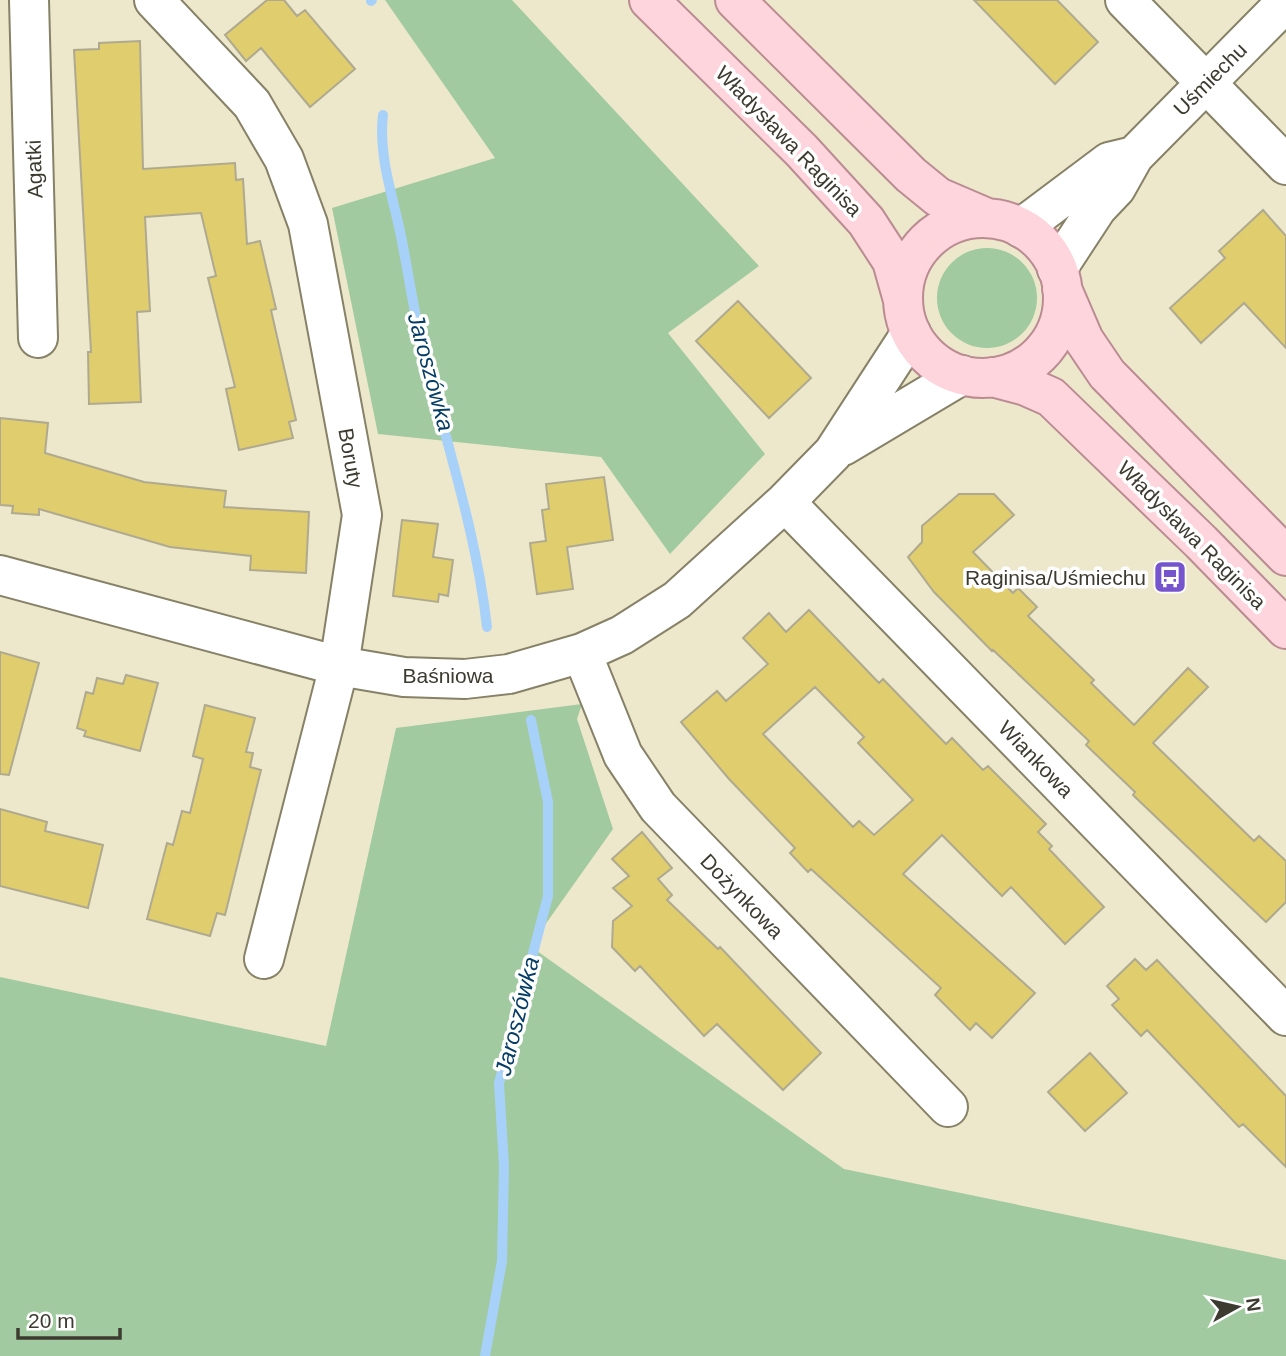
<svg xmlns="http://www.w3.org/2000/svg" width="1286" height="1356" viewBox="0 0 1286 1356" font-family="Helvetica,sans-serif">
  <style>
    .green { fill: #a1caa0 }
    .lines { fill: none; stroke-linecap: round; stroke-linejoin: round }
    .stream { stroke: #a8d1f9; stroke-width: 10 }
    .building { fill: #e0cd6e; stroke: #afaa8f; stroke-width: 2; fill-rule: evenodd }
    .minor-casing { stroke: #868167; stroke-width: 42 }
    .major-casing { stroke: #ba8c92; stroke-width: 42 }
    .minor { stroke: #fff; stroke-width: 38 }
    .major { stroke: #fed4dd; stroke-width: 38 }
    .labels { text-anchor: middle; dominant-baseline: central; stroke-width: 7; stroke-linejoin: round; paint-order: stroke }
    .street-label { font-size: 21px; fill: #3d3b30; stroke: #fff }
    .poi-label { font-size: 21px; fill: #3d3b30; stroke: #fff; text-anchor: end }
    .water-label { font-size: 23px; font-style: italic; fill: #053d66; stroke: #fff }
  </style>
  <rect width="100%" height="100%" fill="#ede8cc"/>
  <!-- green -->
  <path class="green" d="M385 0H512L759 266 668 333 765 454 670 554 601 457 378 434 332 208 495 158Z
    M937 298a50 50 0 1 1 100 0a50 50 0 1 1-100 0Z
    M582 704 577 719 613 829 530 946 844 1169 1286 1260V1356H0V977L326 1046 396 728Z"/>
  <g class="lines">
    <!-- stream -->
    <path class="stream" d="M371 1 372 0
      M383 115C378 155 393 197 401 236 408 271 413 306 421 341 444 437 476 529 487 627
      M485 1356 502 1261 504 1166 499 1083 548 896V802L531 720"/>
  </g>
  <!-- building -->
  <path class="building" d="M267 0H284L297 16 305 10 355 69 310 107 261 48 246 61 225 35Z
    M974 0H1057L1098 42 1055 84Z
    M140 41 143 169 235 163 236 180 243 179 247 244 260 241 276 309 271 310 296 420 289 422 293 438 239 450 226 389 235 387 208 278 216 276 201 213 145 217 150 311 137 312 141 402 89 404 88 352H91L74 50 99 49V43Z
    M1263 210 1286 236V348L1244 303 1201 343 1170 308 1225 258 1219 251Z
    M738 301 811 378 769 418 696 341Z
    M0 418 48 423 45 453 144 482 226 491 224 507 309 512 306 573 250 570 251 556 170 547 39 509V515L12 513 13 506 0 505Z
    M604 477 613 540 567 547 573 589 537 594 530 543 546 541 542 510 549 509 546 484Z
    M959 494H994L1014 515 973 552 1013 593 1018 588 1037 607 1028 616 1094 680 1091 683 1134 725 1188 668 1208 687 1153 743 1254 841 1259 836 1286 861V902L1266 922 1133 795 1135 792 1086 745 1089 741 993 650 992 651 934 592 908 557 922 542V526Z
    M402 520 438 524 433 557 453 560 448 596 439 594 438 602 393 596Z
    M809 610 879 683 883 679 946 744 952 738 983 770 988 766 1046 824 1038 832 1052 846 1049 849 1104 907 1065 944 1011 887 1002 896 942 835 903 874 1035 993 992 1038 976 1023 970 1030 935 995 941 988 811 869 808 872 790 853 795 848 729 779 681 722 717 691 726 701 768 664 743 638 769 613 786 632ZM815 687 864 737 858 743 913 800 874 835 859 821 853 827 763 734Z
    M0 652 39 663 9 775 0 774Z
    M126 675 158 683 140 751 84 736 86 731 77 728 86 692 93 694 97 678 123 684Z
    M205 705 255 718 246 752 253 753 250 767 261 770 225 915 217 913 210 936 147 919 167 843 173 845 182 811 190 813 203 759 193 756Z
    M0 809 47 822 45 831 103 845 88 908 0 886Z
    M642 832 672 868 658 879 672 895 667 900 718 949 720 947 821 1053 783 1090 717 1024 704 1036 640 966 635 971 612 947 613 921 632 906 613 888 629 876 612 859Z
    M1135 959 1146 970 1157 960 1286 1096V1167L1243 1124 1239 1127 1147 1030 1141 1036 1112 1005 1119 999 1107 986Z
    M1090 1053 1127 1093 1085 1131 1048 1092Z"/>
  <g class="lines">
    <defs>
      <path id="minor" d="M29 0 38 338
        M154 0 252 104 284 159 308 224 362 515 339 666 264 959
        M1125 0 1286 165
        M1021 228 1109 162 1134 156
        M1057 269 1097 208 1116 188 1134 156 1286 2
        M843 446 962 375
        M785 502 1286 1016
        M0 575 339 666 404 677 465 679 509 674 582 653 622 635 677 600 785 502 833 453 911 333
        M582 653 623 755 658 807 948 1107"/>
      <path id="major" d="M649 0 802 151 866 221 892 261 903 300
        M735 0 911 175 938 197 987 218
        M903 298a80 80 0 1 1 160 0a80 80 0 1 1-160 0Z
        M1062 289 1084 340 1107 374 1286 556
        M992 377 1026 386 1051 397 1201 542 1286 629"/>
    </defs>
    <!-- minor casing -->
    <use href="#minor" class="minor-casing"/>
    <!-- major casing -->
    <use href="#major" class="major-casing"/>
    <!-- minor -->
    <use href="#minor" class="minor"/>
    <!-- major -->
    <use href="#major" class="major"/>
  </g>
  <!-- icons -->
  <defs>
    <symbol id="bus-square" viewBox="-11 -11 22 22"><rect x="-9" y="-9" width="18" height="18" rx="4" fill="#7654ce" stroke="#fff"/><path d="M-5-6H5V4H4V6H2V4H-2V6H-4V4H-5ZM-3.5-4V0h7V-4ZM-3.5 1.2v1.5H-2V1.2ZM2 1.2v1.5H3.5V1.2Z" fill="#fff"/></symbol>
  </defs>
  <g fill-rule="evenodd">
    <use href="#bus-square" x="1151" y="558" width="38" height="38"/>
  </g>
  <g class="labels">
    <!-- street labels -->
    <g class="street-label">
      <text transform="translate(1210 79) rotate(-45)">Uśmiechu</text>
      <text transform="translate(789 141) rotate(46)">Władysława Raginisa</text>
      <text transform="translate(34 169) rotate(-92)">Agatki</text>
      <text transform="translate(351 458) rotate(80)">Boruty</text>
      <text transform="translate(1192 535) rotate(45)">Władysława Raginisa</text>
      <text x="448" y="675">Baśniowa</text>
      <text transform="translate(1036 759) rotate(46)">Wiankowa</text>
      <text transform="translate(742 896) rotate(46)">Dożynkowa</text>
    </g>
    <!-- poi labels -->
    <g class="poi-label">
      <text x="1146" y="577">Raginisa/Uśmiechu</text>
    </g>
    <!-- water labels -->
    <g class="water-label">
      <text transform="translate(431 372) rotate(75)">Jaroszówka</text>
      <text transform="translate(517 1016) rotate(-76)">Jaroszówka</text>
    </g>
  </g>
  <!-- north arrow -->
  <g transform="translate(1237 1307) rotate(82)" stroke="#ffffff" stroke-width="5" paint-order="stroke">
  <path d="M0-5L12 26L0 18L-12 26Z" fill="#3d3b30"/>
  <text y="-10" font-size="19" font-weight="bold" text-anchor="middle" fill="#3d3b30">N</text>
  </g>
  <!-- scale -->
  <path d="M18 1328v10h102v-10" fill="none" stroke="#3d3b30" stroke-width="3.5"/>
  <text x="28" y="1328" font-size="21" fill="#3d3b30" stroke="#ffffff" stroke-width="5" paint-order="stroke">20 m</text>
</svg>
